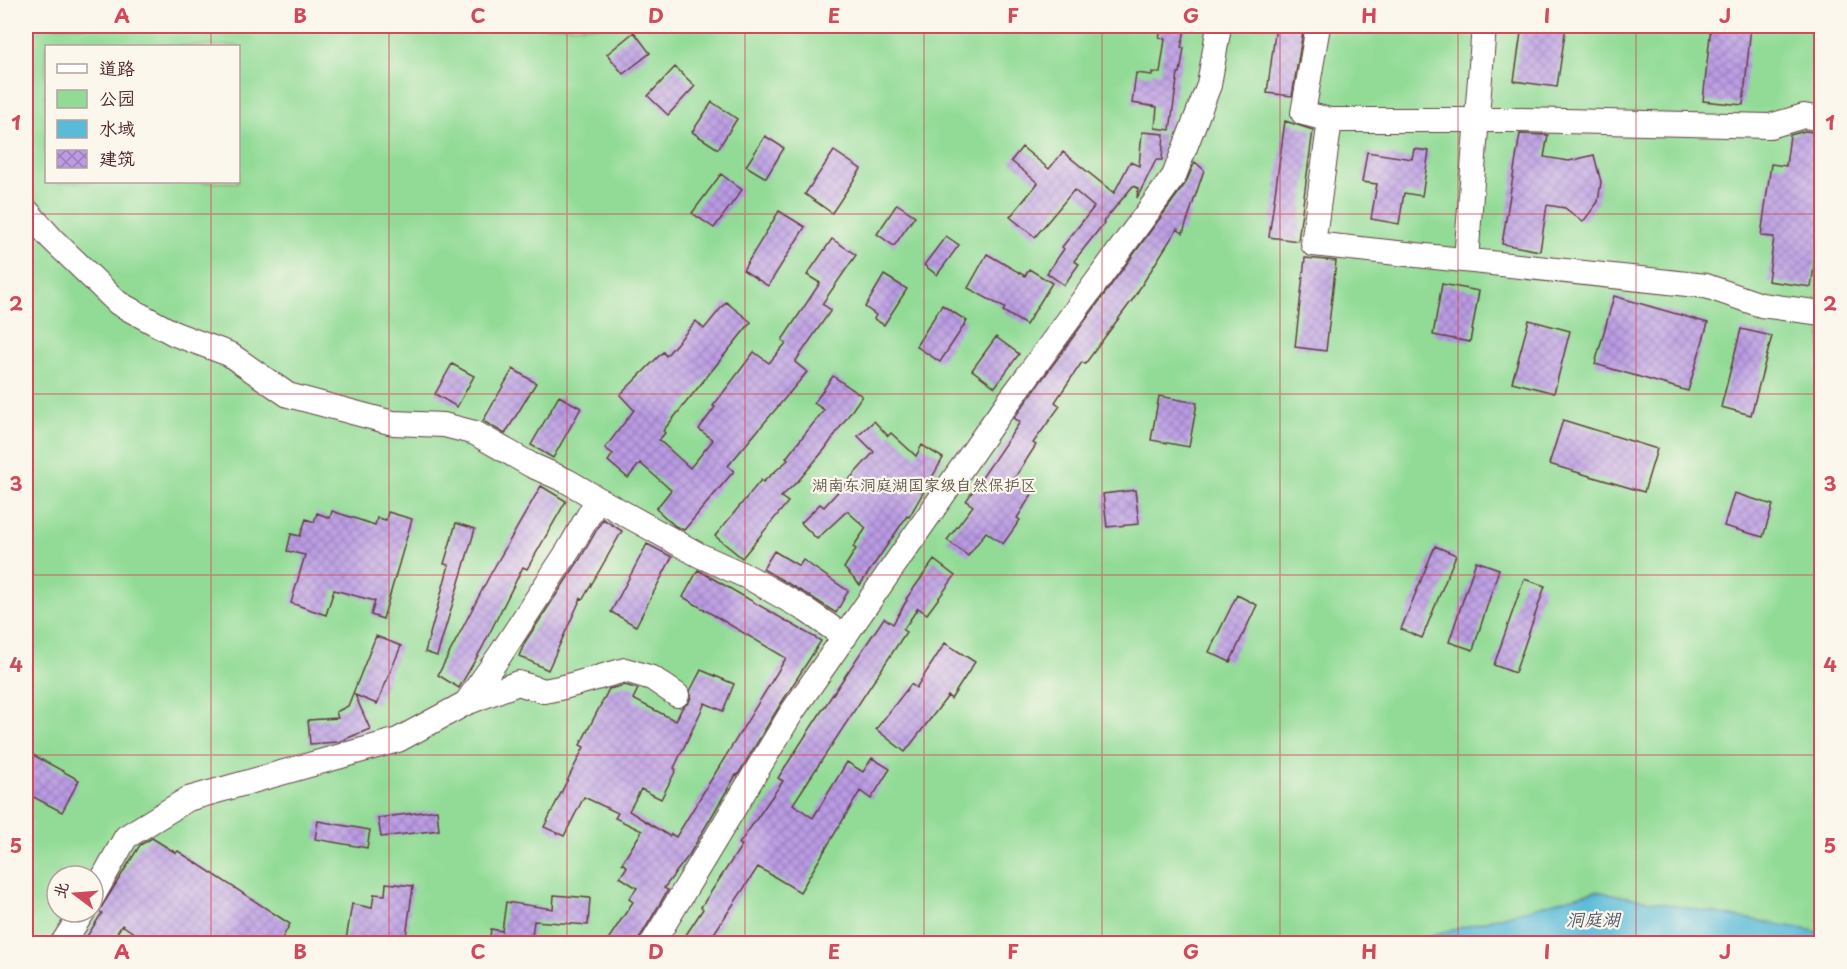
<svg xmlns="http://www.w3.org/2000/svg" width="1847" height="969" viewBox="0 0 1847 969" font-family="'Playpen Sans','LXGW WenKai TC',sans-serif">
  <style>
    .park { fill: #92db96; stroke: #6e7d60; stroke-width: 1.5; fill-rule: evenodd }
    .water { fill: #5abbd8; stroke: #526d82; stroke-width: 1.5 }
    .building { fill: url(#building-cross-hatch) }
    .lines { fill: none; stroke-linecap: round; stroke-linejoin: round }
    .minor-casing { stroke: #623c40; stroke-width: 26 }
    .minor { stroke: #fff; stroke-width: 24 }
    .grid { fill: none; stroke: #d1495b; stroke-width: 1.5; stroke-opacity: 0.55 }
    .labels { text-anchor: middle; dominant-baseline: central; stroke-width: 4.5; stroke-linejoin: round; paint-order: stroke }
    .park-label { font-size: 16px; fill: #60574b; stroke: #fbf7ec }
    .water-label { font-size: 18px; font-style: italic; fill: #505668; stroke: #fbf7ec }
    .neatline { fill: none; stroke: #d1495b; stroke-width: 2 }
    .grid-label { font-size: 20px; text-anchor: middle; font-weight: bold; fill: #d1495b }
  </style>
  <defs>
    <pattern id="building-cross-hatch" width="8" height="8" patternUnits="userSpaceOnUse" patternTransform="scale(1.5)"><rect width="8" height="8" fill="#ba9be4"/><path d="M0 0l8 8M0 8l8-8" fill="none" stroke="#997eb9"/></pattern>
  </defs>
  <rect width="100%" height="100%" fill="#fbf7ec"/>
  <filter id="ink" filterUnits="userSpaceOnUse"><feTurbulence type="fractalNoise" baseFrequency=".0167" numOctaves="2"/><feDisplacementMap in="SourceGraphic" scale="12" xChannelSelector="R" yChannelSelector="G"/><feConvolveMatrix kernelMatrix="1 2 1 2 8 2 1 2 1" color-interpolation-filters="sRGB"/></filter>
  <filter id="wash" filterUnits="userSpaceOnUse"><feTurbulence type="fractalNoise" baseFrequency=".008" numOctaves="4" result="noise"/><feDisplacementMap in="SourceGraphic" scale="24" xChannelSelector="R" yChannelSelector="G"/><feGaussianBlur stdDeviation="1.35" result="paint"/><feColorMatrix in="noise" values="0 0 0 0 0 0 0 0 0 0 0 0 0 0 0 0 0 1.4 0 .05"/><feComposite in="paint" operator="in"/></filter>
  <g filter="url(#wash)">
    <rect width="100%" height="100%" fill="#ebddba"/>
    <!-- park -->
    <path class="park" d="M26 26H1821V943H26ZM46 46H238V182H46ZM57 876H93V912H57Z"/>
    <!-- water -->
    <path class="water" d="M1595 891 1810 930 1821 933V943H1405Z"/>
    <g id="blocks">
      <!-- building -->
      <path class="building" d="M1162 26H1186L1181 48H1184L1180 73H1178L1170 130 1155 128 1157 107 1132 103 1136 73 1152 75V72L1160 73 1165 39 1159 37Z
        M1276 26H1304L1292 96 1267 93Z
        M1522 26H1566L1557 87 1514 81Z
        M1711 26H1751L1743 105 1703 101Z
        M634 32 650 53 623 74 607 54Z
        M675 67 695 86 668 115 648 96Z
        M712 102 737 119 718 149 692 132Z
        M1285 121 1313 130 1298 241 1269 237Z
        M1805 131 1821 133V240H1818L1811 287 1768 281 1774 237 1761 236 1771 164 1786 166 1790 135Z
        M1142 132 1164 134 1162 160H1156L1137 198 1138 188 1133 186 1103 222 1104 223 1074 261 1079 264 1064 285 1047 273 1064 249 1062 247 1094 207 1074 190 1035 237 1010 217 1038 183 1011 161 1022 147 1049 169 1063 152 1114 193 1130 162 1139 166Z
        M1520 134 1548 135 1544 157 1569 161 1594 155 1601 182 1598 202 1583 222 1565 208 1547 205 1540 251 1502 244Z
        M765 136 784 148 766 178 746 166Z
        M1414 149 1429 151 1422 196 1404 193 1399 224 1371 219 1377 184 1362 182 1367 152 1412 159Z
        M834 151 861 169 832 213 805 194Z
        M1195 162 1204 170 1183 233 1177 229 1133 299 1085 364 1082 362 1055 402 1060 406 1033 443 1036 445 1012 482 1032 494 1017 518 1020 520 1003 544 986 532 968 556 947 540 973 506 966 501 1020 422 1014 418 1185 184Z
        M721 174 742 190 714 228 692 213Z
        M897 204 915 216 894 246 877 234Z
        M779 211 805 227 768 286 743 270Z
        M946 236 959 245 937 275 924 265Z
        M832 239 856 255 822 304 831 310 795 362 807 372 728 466 734 471 684 530 675 526 656 509 671 490 640 463 628 478 608 461 613 454 605 448 634 410 620 395 663 352 666 356 696 321 704 329 726 302 751 322 663 431 665 433 659 440 690 468 713 440 699 429 715 407 713 406 754 352 769 363 786 343 782 340 820 283 807 275Z
        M987 254 1025 276 1029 269 1052 283 1026 325 1003 311 1005 308 968 288Z
        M1305 258 1336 261 1326 351 1295 347Z
        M884 275 907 289 884 325 874 319 876 315 865 307Z
        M1442 284 1479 291 1470 342 1433 335Z
        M1614 296 1708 323 1688 391 1595 364Z
        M942 305 967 321 940 362 916 346Z
        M1529 320 1570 331 1554 393 1512 382Z
        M1741 329 1772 336 1751 415 1721 407Z
        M996 337 1019 354 995 387 972 370Z
        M452 364 474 376 457 407 435 394Z
        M513 369 536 383 505 434 483 421Z
        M833 376 862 396 825 449 799 480 781 497 788 502 742 558 715 536 761 480 763 482 788 460 786 458 824 410 814 403Z
        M559 396 581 408 553 458 531 445Z
        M1159 396 1197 403 1189 447 1151 440Z
        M1563 420 1657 449 1644 492 1549 464Z
        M874 421 888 436 891 433 916 456 922 445 943 458 909 517 907 516 860 585 844 568 856 549 853 547 866 528 847 511 817 539 801 523 820 504 824 507 874 452 858 436Z
        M541 486 566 501 527 569 523 567 481 650 459 688 438 675 491 573Z
        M1135 490 1139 524 1107 527 1103 494Z
        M1734 493 1773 505 1763 537 1724 526Z
        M332 511 375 525 377 518 386 520 388 512 412 519 383 619 371 615 375 601 334 590 326 615 291 603 305 555 287 551 291 534 300 536 306 519 314 522 317 513 330 518Z
        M603 519 622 531 583 599 581 598 548 670 519 656 525 642 580 559Z
        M456 523 475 529 437 656 425 652 449 565 444 564Z
        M647 544 672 557 636 626 611 612Z
        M1435 546 1456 555 1422 638 1401 629Z
        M774 551 799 566 803 560 848 591 836 613 813 598 763 569Z
        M934 560 955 576 927 614 918 608 903 630 906 632 793 804 813 818 847 762 863 772 872 758 890 769 871 799 860 791 800 892 758 867 707 944H680L703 909 701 907 742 845 739 844 783 781 778 778 821 712 884 618 893 624 907 600 906 599Z
        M1476 561 1499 569 1473 650 1449 642Z
        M698 570 821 641 780 705 737 776 736 775 689 855 664 888 668 890 640 937 638 944H605L633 902 629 899 637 888 620 877 627 867 622 863 642 831 615 818 618 813 584 797 564 836 544 827 584 747 580 745 609 689 625 685 638 689 633 699 676 721 682 708 689 702 691 697 690 691 701 670 734 684 723 711 705 703 674 768 676 770 661 799 641 789 629 811 669 836 671 834 676 837 786 658 683 597Z
        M1524 579 1545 586 1515 673 1494 665Z
        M1237 595 1257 605 1230 662 1209 652Z
        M376 636 401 646 377 704 355 695 370 729 338 742 310 744 308 720 338 718 336 712 348 706Z
        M945 643 975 662 951 699 948 696 905 752 876 729 911 684 916 688Z
        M26 751 79 780 62 812 26 793Z
        M437 810 439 830 381 837 378 818Z
        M318 821 370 830 367 848 315 839Z
        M152 838 176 853 178 851 290 924 279 944H150L122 925 110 944H82L102 913 99 911 140 845Z
        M386 883 413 886 405 944H368L346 940 352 904 372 908 374 894 385 895Z
        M554 895 590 898 588 925 534 921 531 944H489L491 929 502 931 506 902 553 909Z"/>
    </g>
  </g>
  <g filter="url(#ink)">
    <use href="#blocks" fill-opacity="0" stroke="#623c40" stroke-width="1.5"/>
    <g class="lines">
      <defs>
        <path id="minor" d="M1318 26 1303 113 1330 120
          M1822 119 1804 116 1770 126 1522 120H1330L1313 244 1706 286 1761 305 1822 313
          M26 210 52 239 118 303 175 334 229 354 288 395 393 423 444 425 475 433 531 465 567 481 598 499
          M1466 260 1484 26
          M466 703 518 683 544 691 564 687 625 670 652 678 677 695
          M93 896 126 837 188 799 398 740 466 703 500 655 568 551 598 499 699 555 750 578 806 610 845 637
          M62 944 83 912
          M652 944 792 712 993 423 1174 176 1209 85 1219 26"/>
      </defs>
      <!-- minor casing -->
      <use href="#minor" class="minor-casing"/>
      <!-- minor -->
      <use href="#minor" class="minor"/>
    </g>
  </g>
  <!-- grid -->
  <path class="grid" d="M211 26V46M389 26V944M567 26V944M745 26V944M924 26V944M1102 26V944M1280 26V944M1458 26V944M1636 26V944M211 182V944M26 214H1822M26 394H1822M26 575H1822M26 755H1822"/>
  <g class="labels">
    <!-- park labels -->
    <g class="park-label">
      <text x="924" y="484">湖南东洞庭湖国家级自然保护区</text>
    </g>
    <!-- water labels -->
    <g class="water-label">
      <text x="1593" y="918">洞庭湖</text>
    </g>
  </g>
  <!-- margin -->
  <rect width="1847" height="969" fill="none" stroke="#fbf7ec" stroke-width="66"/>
  <!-- legend -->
  <rect x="45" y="45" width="195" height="138" fill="#fbf7ec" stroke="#b4a19f" stroke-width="1.5"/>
  <rect x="57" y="64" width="30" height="9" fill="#ffffff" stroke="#b4a19f" stroke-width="1.5"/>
  <text x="99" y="75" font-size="18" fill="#4a1f2b">道路</text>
  <rect x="57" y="90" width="30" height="18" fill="#92db96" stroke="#b4a19f" stroke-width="1.5"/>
  <text x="99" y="105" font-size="18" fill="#4a1f2b">公园</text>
  <rect x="57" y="120" width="30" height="18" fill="#5abbd8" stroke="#b4a19f" stroke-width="1.5"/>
  <text x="99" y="135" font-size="18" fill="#4a1f2b">水域</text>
  <rect x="57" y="150" width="30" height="18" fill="url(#building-cross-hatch)" stroke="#b4a19f" stroke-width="1.5"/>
  <text x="99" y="165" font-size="18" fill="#4a1f2b">建筑</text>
  <!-- north arrow -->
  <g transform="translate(75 894) rotate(286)"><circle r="28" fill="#fbf7ec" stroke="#b4a19f" stroke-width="1.5"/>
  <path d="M0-4.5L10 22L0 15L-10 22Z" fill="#d1495b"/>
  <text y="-9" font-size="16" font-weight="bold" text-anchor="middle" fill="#4a1f2b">北</text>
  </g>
  <rect x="33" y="33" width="1781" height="903" class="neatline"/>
  <g class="grid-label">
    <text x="122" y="23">A</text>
    <text x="300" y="23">B</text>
    <text x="478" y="23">C</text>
    <text x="656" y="23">D</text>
    <text x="834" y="23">E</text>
    <text x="1013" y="23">F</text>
    <text x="1191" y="23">G</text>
    <text x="1369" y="23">H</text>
    <text x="1547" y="23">I</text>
    <text x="1725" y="23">J</text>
    <text x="16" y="130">1</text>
    <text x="1830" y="130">1</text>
    <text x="16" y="311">2</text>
    <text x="1830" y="311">2</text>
    <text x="16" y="491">3</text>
    <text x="1830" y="491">3</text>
    <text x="16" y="672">4</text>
    <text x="1830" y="672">4</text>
    <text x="16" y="853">5</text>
    <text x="1830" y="853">5</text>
    <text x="122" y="959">A</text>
    <text x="300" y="959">B</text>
    <text x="478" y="959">C</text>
    <text x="656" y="959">D</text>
    <text x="834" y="959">E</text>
    <text x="1013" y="959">F</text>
    <text x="1191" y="959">G</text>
    <text x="1369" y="959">H</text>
    <text x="1547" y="959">I</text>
    <text x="1725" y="959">J</text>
  </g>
</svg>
